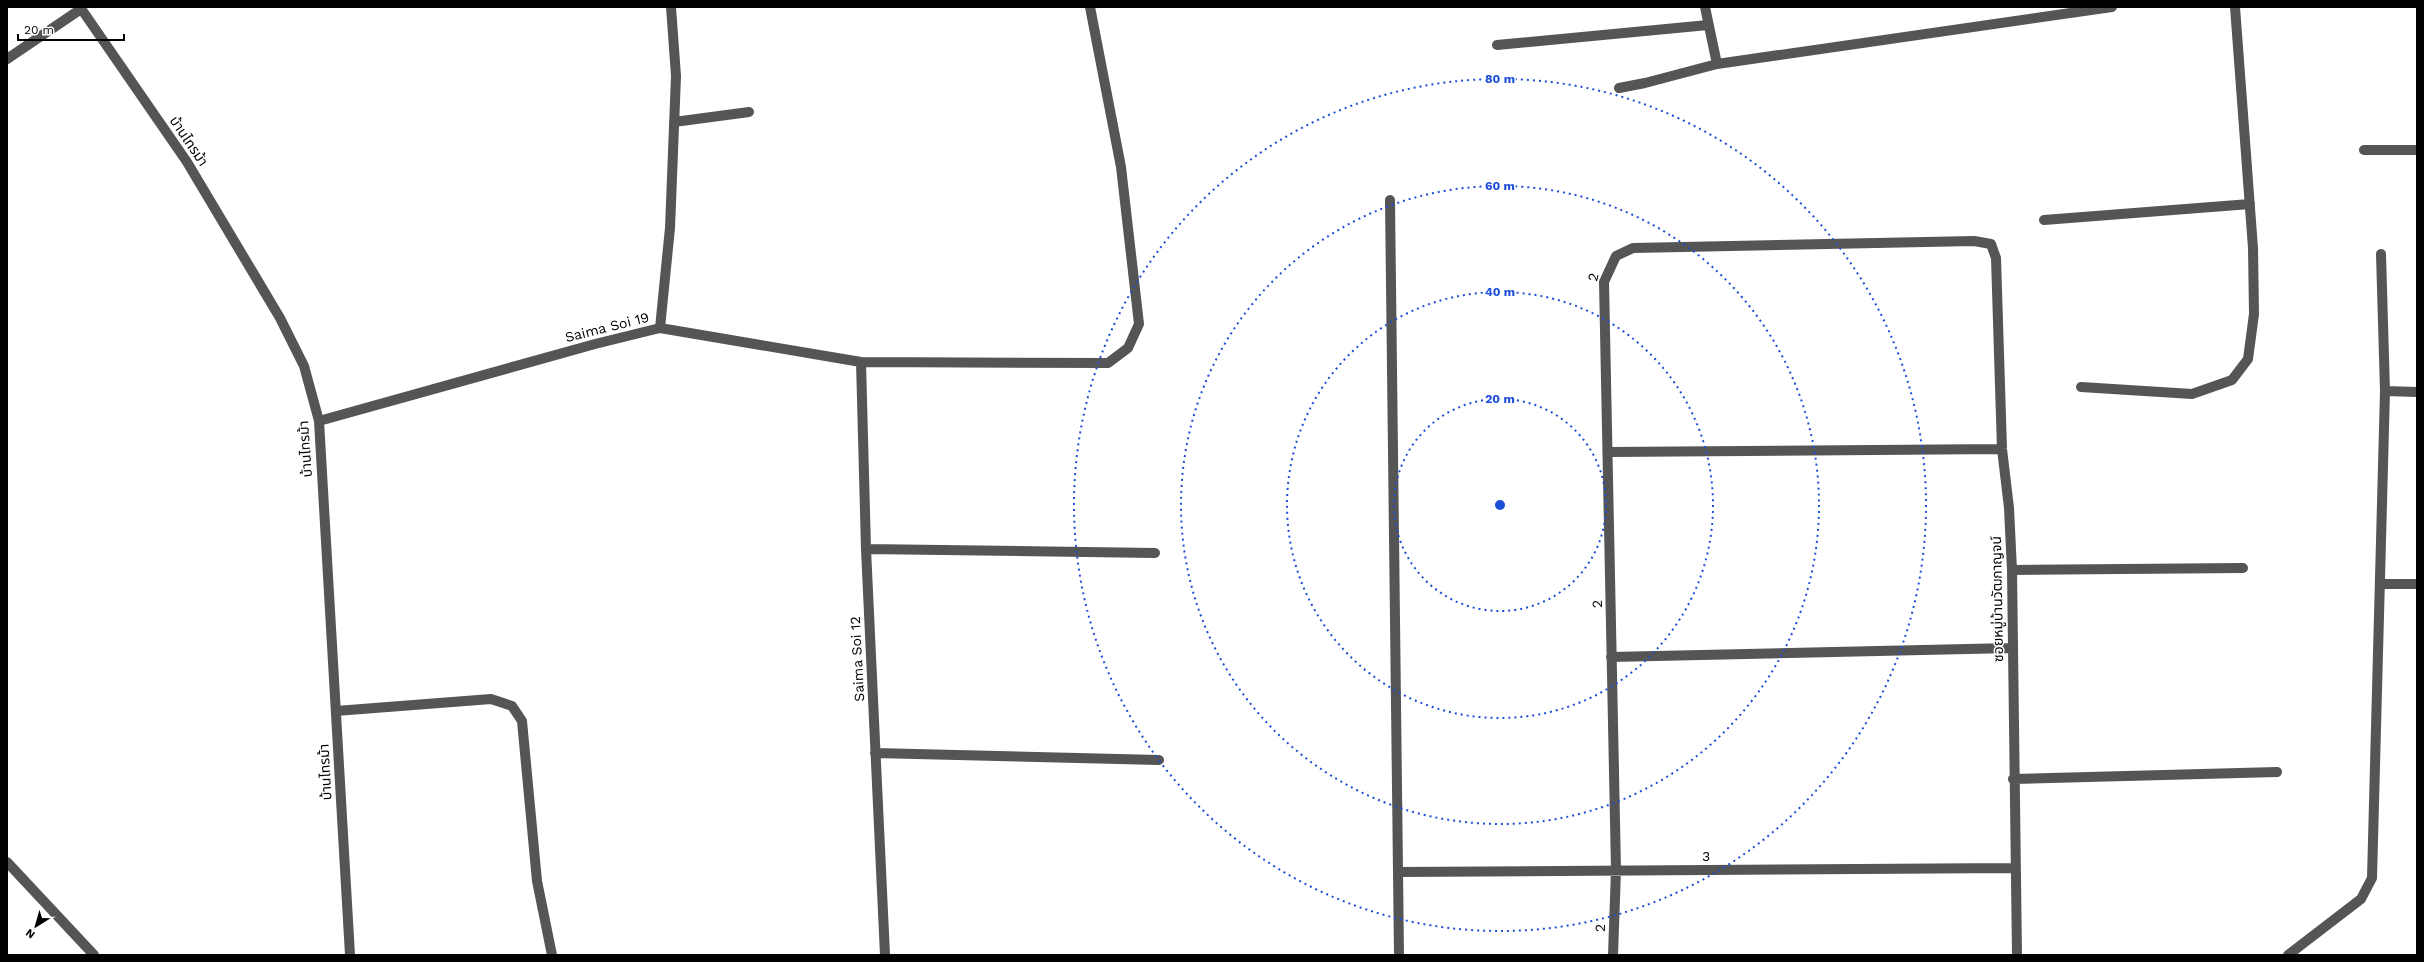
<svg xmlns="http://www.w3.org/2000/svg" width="2424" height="962" viewBox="0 0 2424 962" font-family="'Work Sans','Noto Sans Thai',sans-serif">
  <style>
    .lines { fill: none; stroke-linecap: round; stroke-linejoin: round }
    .minor { stroke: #555; stroke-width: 10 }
    .ring { fill: none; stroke: #1d4ed8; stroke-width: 2; stroke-dasharray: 2 4 }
    .labels { text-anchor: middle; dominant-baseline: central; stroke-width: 3; stroke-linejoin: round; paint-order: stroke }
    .street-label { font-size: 14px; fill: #000; stroke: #fff }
    .centre { fill: #1d4ed8; stroke: #fff; stroke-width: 2 }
    .ring-label { font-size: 12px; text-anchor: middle; font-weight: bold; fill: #1d4ed8; stroke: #fff; stroke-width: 3; stroke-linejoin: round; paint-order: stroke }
  </style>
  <rect width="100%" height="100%" fill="#fff"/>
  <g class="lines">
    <!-- minor -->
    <path class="minor" d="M80 7 187 162 280 318 304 366 319 421 350 955
      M1705 7 1717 64
      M1497 45 1708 25
      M7 59 81 9
      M1619 88 1645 83 1717 64 2112 7
      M674 122 749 112
      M2364 150H2417
      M1390 200 1399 955
      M2044 220 2250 204
      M660 328 861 362 1108 363 1128 348 1139 324 1121 167 1090 7
      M861 362 866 549 885 955
      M2081 387 2192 394 2232 380 2248 359 2254 314 2253 248 2235 7
      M2385 391 2417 392
      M319 421 595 344 660 328 670 228 676 76 671 7
      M1609 452 2002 449
      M866 549 1155 553
      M2012 570 2243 568
      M2380 584H2417
      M1611 657 2012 648
      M336 711 491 699 512 706 522 721 537 881 552 955
      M875 753 1159 760
      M2013 779 2277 772
      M7 862 94 955
      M1398 872 2014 868
      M1613 955 1616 870 1604 282 1616 256 1633 248 1974 241 1991 244 1996 258 2002 449 2009 508 2012 570 2017 955
      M2288 955 2361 899 2372 878 2385 391 2381 254"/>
  </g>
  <!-- distance rings -->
  <g class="ring">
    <circle cx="1500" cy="505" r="106"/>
    <circle cx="1500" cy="505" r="213"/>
    <circle cx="1500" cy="505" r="319"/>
    <circle cx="1500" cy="505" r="426"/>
  </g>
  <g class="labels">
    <!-- street labels -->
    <g class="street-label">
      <text transform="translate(189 141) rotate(56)">บ้านไทรม้า</text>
      <text transform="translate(1593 277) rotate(-76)">2</text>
      <text transform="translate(607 327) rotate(-14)">Saima Soi 19</text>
      <text transform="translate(305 449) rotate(-94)">บ้านไทรม้า</text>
      <text transform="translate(1997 599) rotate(-91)">ซอยหมู่บ้านวัฒกาญจน์</text>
      <text transform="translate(1597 604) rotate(-91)">2</text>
      <text transform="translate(857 659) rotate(-93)">Saima Soi 12</text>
      <text transform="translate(325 772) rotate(-93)">บ้านไทรม้า</text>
      <text x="1706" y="856">3</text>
      <text transform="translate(1600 928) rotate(-88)">2</text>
    </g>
  </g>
  <circle cx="1500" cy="505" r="6" class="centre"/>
  <g class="ring-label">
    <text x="1500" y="83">80 m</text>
    <text x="1500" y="190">60 m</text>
    <text x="1500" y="296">40 m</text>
    <text x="1500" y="403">20 m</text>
  </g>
  <!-- border -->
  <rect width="2424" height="962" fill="none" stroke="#000000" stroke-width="16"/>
  <!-- north arrow -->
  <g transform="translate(36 926) rotate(217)" stroke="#ffffff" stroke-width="3" paint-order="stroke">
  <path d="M0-3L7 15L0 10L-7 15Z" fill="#000000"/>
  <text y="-6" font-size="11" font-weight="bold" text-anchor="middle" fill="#000000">N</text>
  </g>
  <!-- scale -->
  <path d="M18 34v6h106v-6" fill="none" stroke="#000000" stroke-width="2"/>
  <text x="24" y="34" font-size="12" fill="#000000" stroke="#ffffff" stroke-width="3" paint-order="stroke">20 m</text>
</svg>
